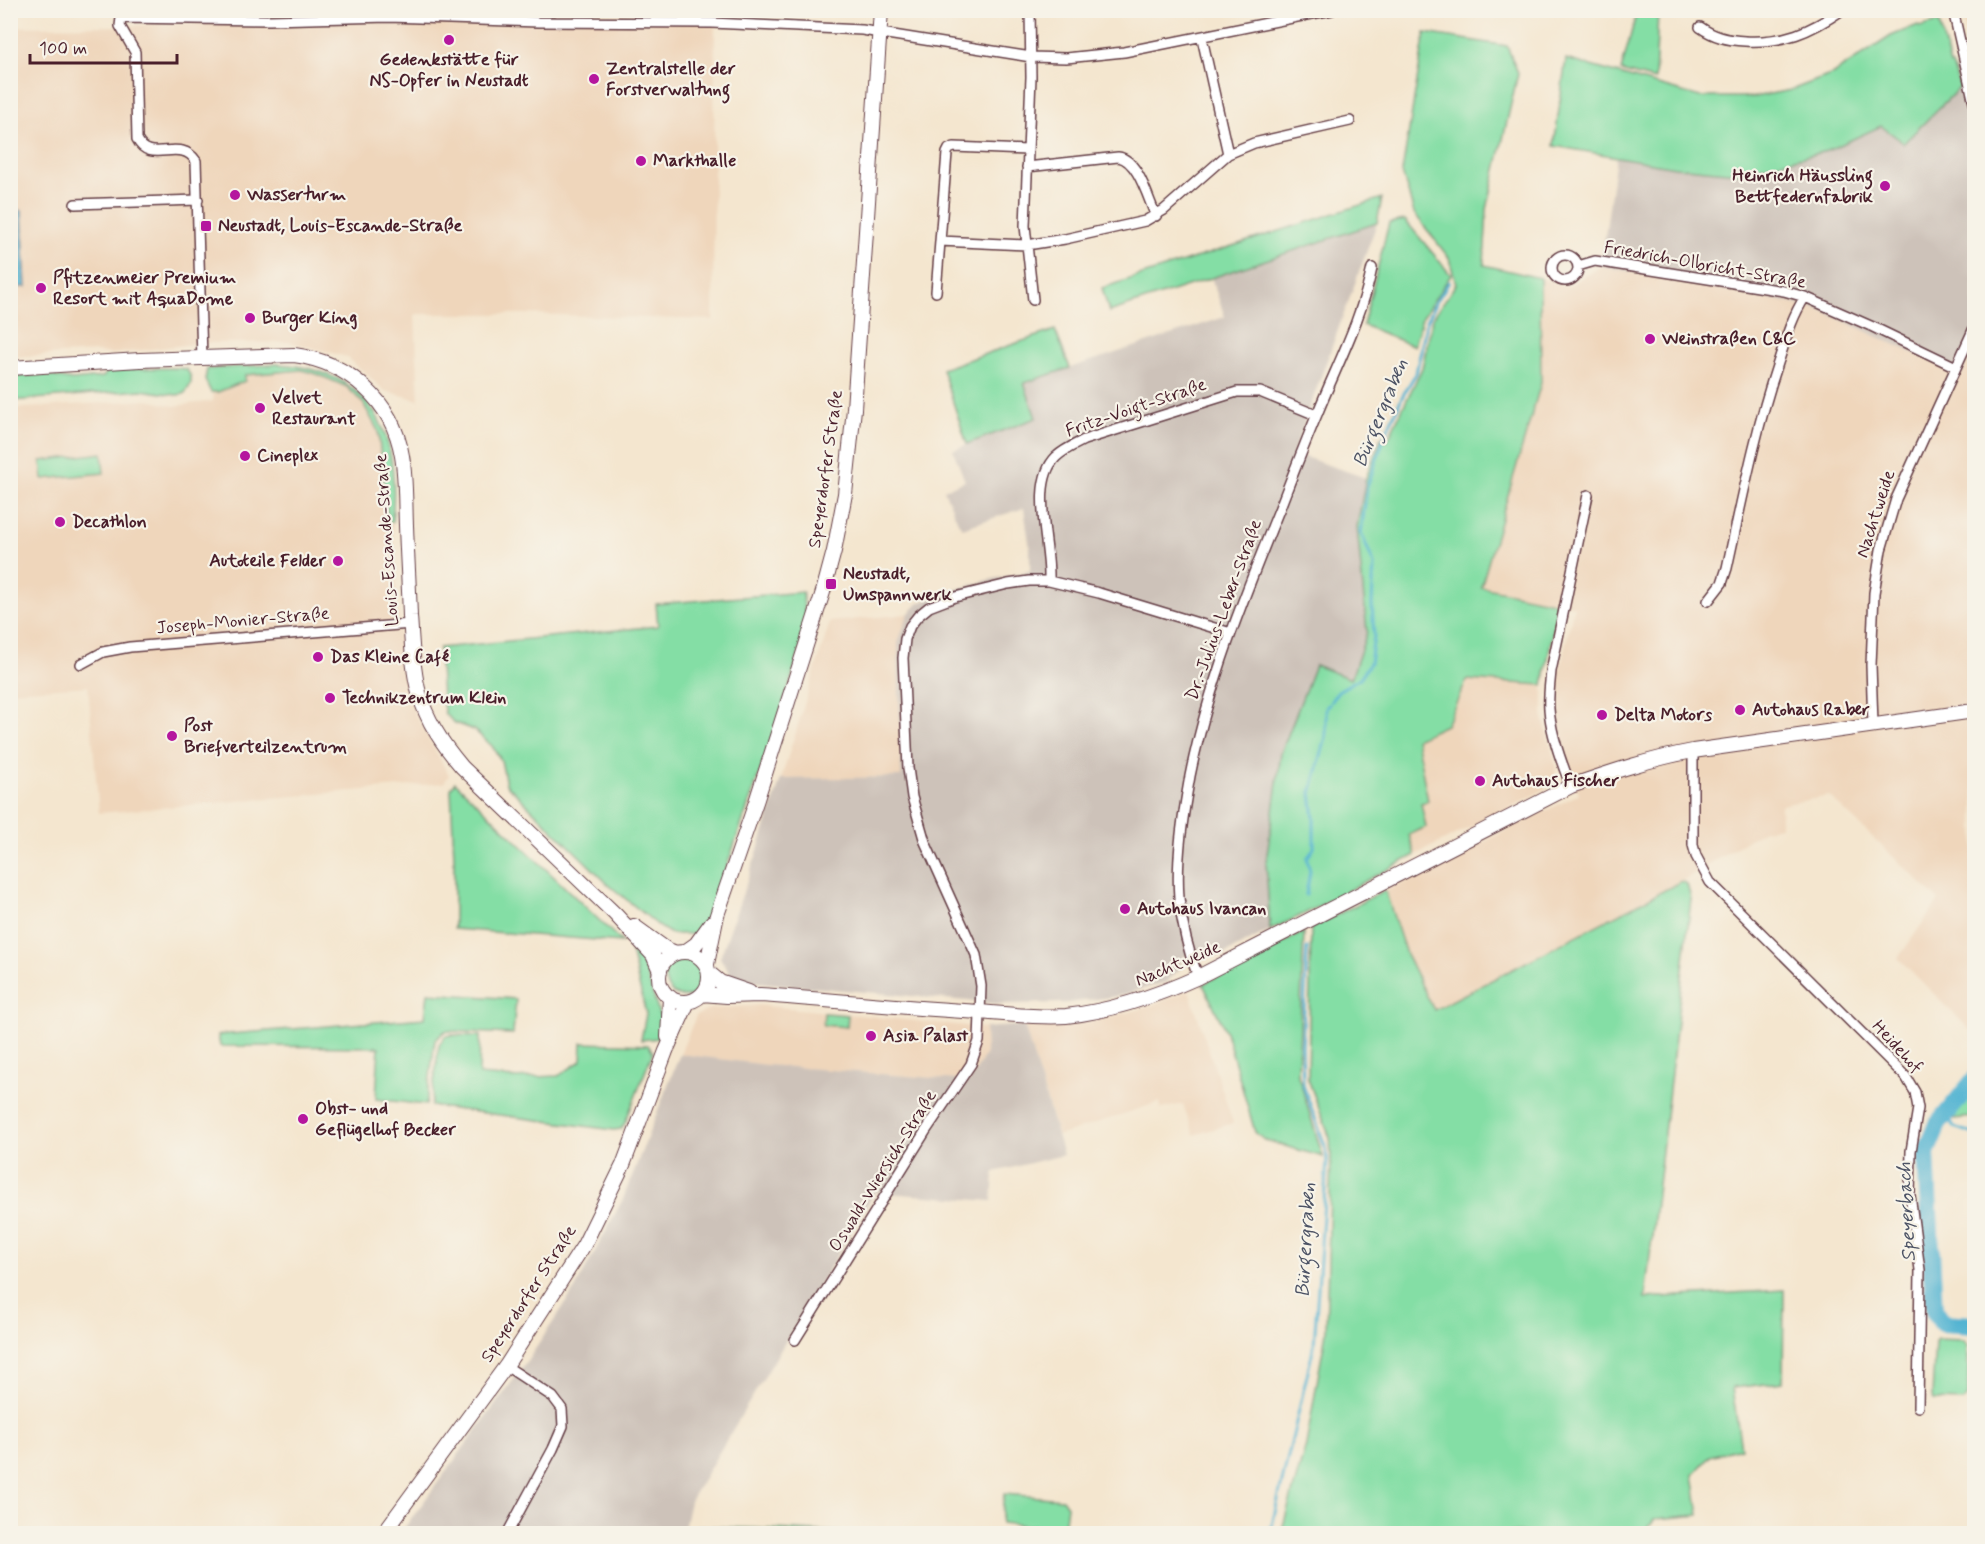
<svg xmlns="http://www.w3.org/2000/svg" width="1985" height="1544" viewBox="0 0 1985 1544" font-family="Mynerve,sans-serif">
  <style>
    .built { fill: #efd6bb }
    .industrial { fill: #cdc2b9 }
    .green { fill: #84dea5; stroke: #677e68; stroke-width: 1.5 }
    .water { fill: #53b4d2; stroke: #4e6a7e; stroke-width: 1.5 }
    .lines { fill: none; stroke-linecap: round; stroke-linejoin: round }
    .stream { stroke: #53b4d2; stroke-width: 3 }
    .river { stroke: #53b4d2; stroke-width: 18 }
    .street-casing { stroke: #643d44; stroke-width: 12 }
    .secondary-casing { stroke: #643d44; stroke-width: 16 }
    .street { stroke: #fff; stroke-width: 9 }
    .secondary { stroke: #fff; stroke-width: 14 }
    .poi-dot { fill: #b5179e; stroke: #f7f3e8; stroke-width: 2 }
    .labels { text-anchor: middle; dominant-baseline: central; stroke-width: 4.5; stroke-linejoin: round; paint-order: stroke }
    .poi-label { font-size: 18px; font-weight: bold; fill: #4a1f2b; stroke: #f7f3e8; text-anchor: start }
    .street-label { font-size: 18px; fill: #4a1f2b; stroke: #f7f3e8 }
    .water-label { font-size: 20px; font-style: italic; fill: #4d5365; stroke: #f7f3e8 }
  </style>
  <rect width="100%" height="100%" fill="#f7f3e8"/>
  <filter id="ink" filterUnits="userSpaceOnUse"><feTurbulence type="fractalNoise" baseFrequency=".0167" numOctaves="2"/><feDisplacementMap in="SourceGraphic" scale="12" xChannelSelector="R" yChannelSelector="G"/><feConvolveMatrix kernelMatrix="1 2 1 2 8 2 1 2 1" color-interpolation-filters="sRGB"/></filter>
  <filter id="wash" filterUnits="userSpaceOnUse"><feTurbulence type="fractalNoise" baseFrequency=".008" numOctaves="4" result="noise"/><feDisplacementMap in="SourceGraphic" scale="24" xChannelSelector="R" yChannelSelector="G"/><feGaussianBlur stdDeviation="1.35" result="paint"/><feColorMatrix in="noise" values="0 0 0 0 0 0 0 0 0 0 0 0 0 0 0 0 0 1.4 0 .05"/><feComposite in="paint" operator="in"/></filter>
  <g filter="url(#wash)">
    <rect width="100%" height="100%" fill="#f4e6cf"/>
    <!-- built -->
    <path class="built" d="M1962 11H1974V62L1963 16Z
      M395 13 715 19 713 320 528 314H415L419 400 385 391 347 357 290 342 201 343 111 354 96 352 11 357 10 27 120 26Z
      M1601 266 1815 308 1961 375 1974 344V1034L1898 958 1939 900 1829 796 1781 805V827L1764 830 1682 881 1434 1010 1406 954 1386 891 1579 794 1560 733 1556 688 1574 606 1481 588 1541 383 1540 278 1568 286Z
      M306 368 347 385 363 400 377 421 389 459 397 605 406 684 415 714 449 775 444 783 99 813 88 686 11 691V409L147 400 174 406 213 401 212 373Z
      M908 614 898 643 901 777 781 779 830 622Z
      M1466 680 1543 685V717L1556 766 1554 782 1544 790 1415 855 1409 835 1426 827 1421 803 1428 801 1416 739 1446 725Z
      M1189 990 1233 1123 1194 1135 1183 1104 1161 1109 1159 1102 1058 1136 1024 1025 1083 1023 1145 1008Z
      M759 1005 985 1028 986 1053 970 1081 767 1065 680 1054 696 1016 709 1009Z"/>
    <!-- industrial -->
    <path class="industrial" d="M1960 87 1974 123V344L1961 375 1815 308 1601 266 1616 157 1675 167 1827 151 1881 126 1904 143Z
      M1377 223 1293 453 1366 478 1357 527 1367 633 1351 680 1315 665 1281 753 1266 862 1270 930 1222 955 1211 956 1201 949 1183 957 1179 970 1166 982 1118 996 1067 1003 1000 1004 735 980 720 958 756 856 781 779 901 777 898 643 908 614 919 603 937 595 988 580 1030 571V549L1024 508 962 528 958 522 944 490 965 481 953 450 1036 418 1024 383 1225 317 1211 277Z
      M1024 1025 1063 1155 994 1172 992 1201 875 1192 690 1501 683 1533 400 1534 526 1363 575 1289 623 1199 680 1054 767 1065 970 1081 986 1053 985 1028Z"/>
    <!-- green -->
    <path class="green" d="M1637 11H1658L1655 80 1621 71Z
      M1939 22 1950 65H1952L1960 87 1904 143 1881 126 1827 151 1737 173 1675 167 1554 146 1566 59 1700 97H1754L1791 90 1833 74 1891 36 1918 25 1919 27Z
      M1425 33 1507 46 1518 73 1487 209 1484 265 1540 278 1541 383 1481 587 1558 603 1543 685 1467 680 1446 725 1416 739 1428 801 1421 803 1426 827 1409 835 1415 855 1304 914 1270 930 1266 862 1281 753 1315 665 1351 679 1367 632 1357 527 1366 478 1381 438 1387 441 1422 368 1433 317 1456 284 1449 258 1414 213 1402 172Z
      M1382 198 1377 223 1109 312 1102 288Z
      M1405 220 1451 275 1422 318 1414 346 1363 325 1389 223Z
      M1055 330 1070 368 1024 383 1036 418 967 444 942 369Z
      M278 364C374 370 401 434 392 522H388L378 431 363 403 347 387 319 375 302 370 245 375V381L218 392H211L205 380 207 369Z
      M177 368 186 369C194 378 192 385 184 394L176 395 141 390 11 401V376L46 375 72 380 103 377 108 371 126 369Z
      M102 453 104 473 43 479 41 461Z
      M803 592 804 611 812 612 781 712 710 914 699 934H671L660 927 610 886 506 784 501 760 492 746 474 730 455 723 445 714 442 699 439 648 658 626 656 604Z
      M455 782 622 942 454 929V858L451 789Z
      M1682 881 1687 884 1691 899 1645 1298 1784 1290 1783 1382 1732 1388 1741 1448 1710 1456 1693 1475 1699 1515 1655 1519 1644 1533H1281L1306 1445 1326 1332 1331 1156 1330 1138 1308 1079 1311 928 1385 890 1406 954 1434 1010Z
      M1304 932 1298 1075 1323 1157 1264 1140 1255 1132 1226 1032 1203 984Z
      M631 951 643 962 659 1014 666 1018 659 1038 641 1040 646 1014Z
      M665 977a20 20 0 1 1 40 0a20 20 0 1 1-40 0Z
      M428 993 516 999 513 1034 445 1031 435 1040 426 1105 376 1099 379 1047 220 1046 218 1035 425 1018Z
      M824 1013 848 1015 847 1027 823 1025Z
      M452 1035 480 1036 479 1075 514 1078 558 1076 581 1061 582 1043 648 1045 653 1052 625 1123 621 1129 614 1130 431 1106 439 1045 445 1036Z
      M1974 1090V1117L1952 1119Z
      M1937 1339 1963 1340 1968 1345V1396L1963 1401 1934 1400 1932 1396 1935 1342Z
      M1004 1494 1062 1499 1067 1506 1064 1529 1001 1523Z
      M698 1526 865 1533H697Z"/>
    <!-- water -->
    <path class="water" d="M10 207 22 211 26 287H15V296L11 297Z"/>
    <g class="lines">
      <!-- stream -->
      <path class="stream" d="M1306 895 1310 871 1307 859 1314 848V818L1311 793 1326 737V708L1338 691 1360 678 1370 663 1374 636 1372 604 1374 564 1361 533 1367 487 1385 435 1402 397 1416 373 1427 321 1436 302 1449 282
        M1947 1114 1954 1127 1974 1134
        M1270 1534 1314 1345 1327 1159 1326 1149 1303 1085 1302 1046 1307 948"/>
      <!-- river -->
      <path class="river" d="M1974 1080 1938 1124 1926 1153 1934 1311 1942 1323 1974 1325"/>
    </g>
  </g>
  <g filter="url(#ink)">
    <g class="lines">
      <defs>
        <path id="street" d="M1030 10 1031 77 1025 226 1033 300
          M1953 10 1974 103
          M1700 27C1714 37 1727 40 1745 41 1784 43 1810 32 1842 10
          M1202 38 1228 154
          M1027 167 1118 157C1138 159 1148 199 1156 216
          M75 204 198 200
          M940 241 1027 245 1065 239 1145 221 1164 210 1228 154 1254 143 1350 121
          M1552 268a13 13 0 1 1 26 0a13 13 0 1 1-26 0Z
          M1578 266 1595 261 1784 291 1805 297 1873 327 1956 367
          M936 292 947 153 949 149 954 147 1027 150
          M202 358 196 161C180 136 150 166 137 139L135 52 120 26 121 18 269 20 389 17 538 22 712 23 862 30 1031 57 1066 58 1124 52 1332 10
          M1049 581C1051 546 1029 484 1056 457 1063 450 1074 445 1084 440L1237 392H1260L1316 415
          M1708 601 1722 583 1727 568C1742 500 1755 432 1777 366 1785 342 1791 318 1805 297
          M81 664 103 652 130 647 411 624
          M1873 725 1871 665 1874 593 1881 550 1896 499 1974 328
          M1693 751V845L1696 856 1710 882 1906 1077 1915 1092 1918 1108 1911 1151 1910 1195 1920 1270 1918 1407
          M1571 786C1561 762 1551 735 1549 709 1548 696 1550 683 1551 671L1588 495
          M1198 977C1188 951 1182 926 1179 898 1176 858 1183 815 1190 776 1209 682 1245 594 1281 505 1293 474 1305 443 1318 412 1337 365 1362 318 1372 268
          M795 1340 925 1132 971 1064 979 1041 981 986 976 955 925 842 912 797 908 768 903 658 905 639 910 626 918 616 929 607 955 597 1008 584 1029 581H1049L1099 593 1231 633
          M506 1366 553 1397 562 1409 563 1426 553 1449 507 1534"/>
        <path id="secondary" d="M10 368 140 360 294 355C348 362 393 401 402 456 406 479 405 502 406 525 407 555 409 585 410 616 412 641 412 668 419 693 427 722 443 745 462 767L615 914 653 955 660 971
          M634 926 666 949 676 953
          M686 951 696 944 712 922
          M659 977a25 25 0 1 1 50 0a25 25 0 1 1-50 0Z
          M707 964 717 915 756 802 823 592 834 551 845 494 854 409 881 10
          M709 973 720 982 749 992
          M702 994 727 996 760 995C833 1000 906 1008 979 1012 1008 1014 1037 1018 1066 1016 1112 1011 1156 996 1198 977L1571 786C1611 772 1650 759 1693 751L1974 711
          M668 1037 670 997
          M383 1534 506 1366 584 1245 623 1165 666 1051 688 1002"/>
      </defs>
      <!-- street casing -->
      <use href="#street" class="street-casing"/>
      <!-- secondary casing -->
      <use href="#secondary" class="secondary-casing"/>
      <!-- street -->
      <use href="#street" class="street"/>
      <!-- secondary -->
      <use href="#secondary" class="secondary"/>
    </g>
  </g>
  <!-- markers -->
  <g class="poi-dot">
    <circle cx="449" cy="40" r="6"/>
    <circle cx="594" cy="79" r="6"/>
    <circle cx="641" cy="161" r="6"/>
    <circle cx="1885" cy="186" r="6"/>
    <circle cx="235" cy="195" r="6"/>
    <rect x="200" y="220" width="12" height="12" rx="3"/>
    <circle cx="41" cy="288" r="6"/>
    <circle cx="250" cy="318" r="6"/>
    <circle cx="1650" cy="339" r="6"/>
    <circle cx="260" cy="408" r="6"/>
    <circle cx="245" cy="456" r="6"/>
    <circle cx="60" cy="522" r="6"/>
    <circle cx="338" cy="561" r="6"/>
    <rect x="825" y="578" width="12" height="12" rx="3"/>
    <circle cx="318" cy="657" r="6"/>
    <circle cx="330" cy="698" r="6"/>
    <circle cx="1740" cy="710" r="6"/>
    <circle cx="1602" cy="715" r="6"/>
    <circle cx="172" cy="736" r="6"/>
    <circle cx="1480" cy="781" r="6"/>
    <circle cx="1125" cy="909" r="6"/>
    <circle cx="871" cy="1036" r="6"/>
    <circle cx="303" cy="1119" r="6"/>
  </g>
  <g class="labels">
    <!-- poi labels -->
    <g class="poi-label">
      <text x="449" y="60" text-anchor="middle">Gedenkstätte für<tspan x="449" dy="21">NS-Opfer in Neustadt</tspan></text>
      <text x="606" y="69">Zentralstelle der<tspan x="606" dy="21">Forstverwaltung</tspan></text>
      <text x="653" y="161">Markthalle</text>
      <text x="1873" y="176" text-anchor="end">Heinrich Häussling<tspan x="1873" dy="21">Bettfedernfabrik</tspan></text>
      <text x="247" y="195">Wasserturm</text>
      <text x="218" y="226">Neustadt, Louis-Escande-Straße</text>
      <text x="53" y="278">Pfitzenmeier Premium<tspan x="53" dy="21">Resort mit AquaDome</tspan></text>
      <text x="262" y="318">Burger King</text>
      <text x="1662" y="339">Weinstraßen C&amp;C</text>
      <text x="272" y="398">Velvet<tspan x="272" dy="21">Restaurant</tspan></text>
      <text x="257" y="456">Cineplex</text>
      <text x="72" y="522">Decathlon</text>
      <text x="326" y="561" text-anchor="end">Autoteile Felder</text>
      <text x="843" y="574">Neustadt,<tspan x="843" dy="21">Umspannwerk</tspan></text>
      <text x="330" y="657">Das Kleine Café</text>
      <text x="342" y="698">Technikzentrum Klein</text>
      <text x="1752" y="710">Autohaus Raber</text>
      <text x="1614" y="715">Delta Motors</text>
      <text x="184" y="726">Post<tspan x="184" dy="21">Briefverteilzentrum</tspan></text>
      <text x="1492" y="781">Autohaus Fischer</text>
      <text x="1137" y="909">Autohaus Ivancan</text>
      <text x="883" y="1036">Asia Palast</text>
      <text x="315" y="1109">Obst- und<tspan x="315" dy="21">Geflügelhof Becker</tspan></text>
    </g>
    <!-- street labels -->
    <g class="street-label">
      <text transform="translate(1705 265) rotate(10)">Friedrich-Olbricht-Straße</text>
      <text transform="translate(1136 408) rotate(-19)">Fritz-Voigt-Straße</text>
      <text transform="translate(826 469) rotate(-82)">Speyerdorfer Straße</text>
      <text transform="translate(1876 514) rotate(-72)">Nachtweide</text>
      <text transform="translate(387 540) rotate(-94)">Louis-Escande-Straße</text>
      <text transform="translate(1224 610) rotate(-70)">Dr.-Julius-Leber-Straße</text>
      <text transform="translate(243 621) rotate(-5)">Joseph-Monier-Straße</text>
      <text transform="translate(1178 964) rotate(-23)">Nachtweide</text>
      <text transform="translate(1897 1047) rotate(47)">Heidehof</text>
      <text transform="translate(883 1171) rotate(-58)">Oswald-Wiersich-Straße</text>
      <text transform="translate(529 1294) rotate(-57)">Speyerdorfer Straße</text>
    </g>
    <!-- water labels -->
    <g class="water-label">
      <text transform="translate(1381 413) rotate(-68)">Bürgergraben</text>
      <text transform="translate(1907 1212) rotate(-93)">Speyerbach</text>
      <text transform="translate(1306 1240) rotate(-87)">Bürgergraben</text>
    </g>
  </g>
  <!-- margin -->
  <rect width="1985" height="1544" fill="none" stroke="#f7f3e8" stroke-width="36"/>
  <!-- scale -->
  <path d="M30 54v9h147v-9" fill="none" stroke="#4a1f2b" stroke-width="3"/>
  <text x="39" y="54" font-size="18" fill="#4a1f2b" stroke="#f7f3e8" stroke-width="4.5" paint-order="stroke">100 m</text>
</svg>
